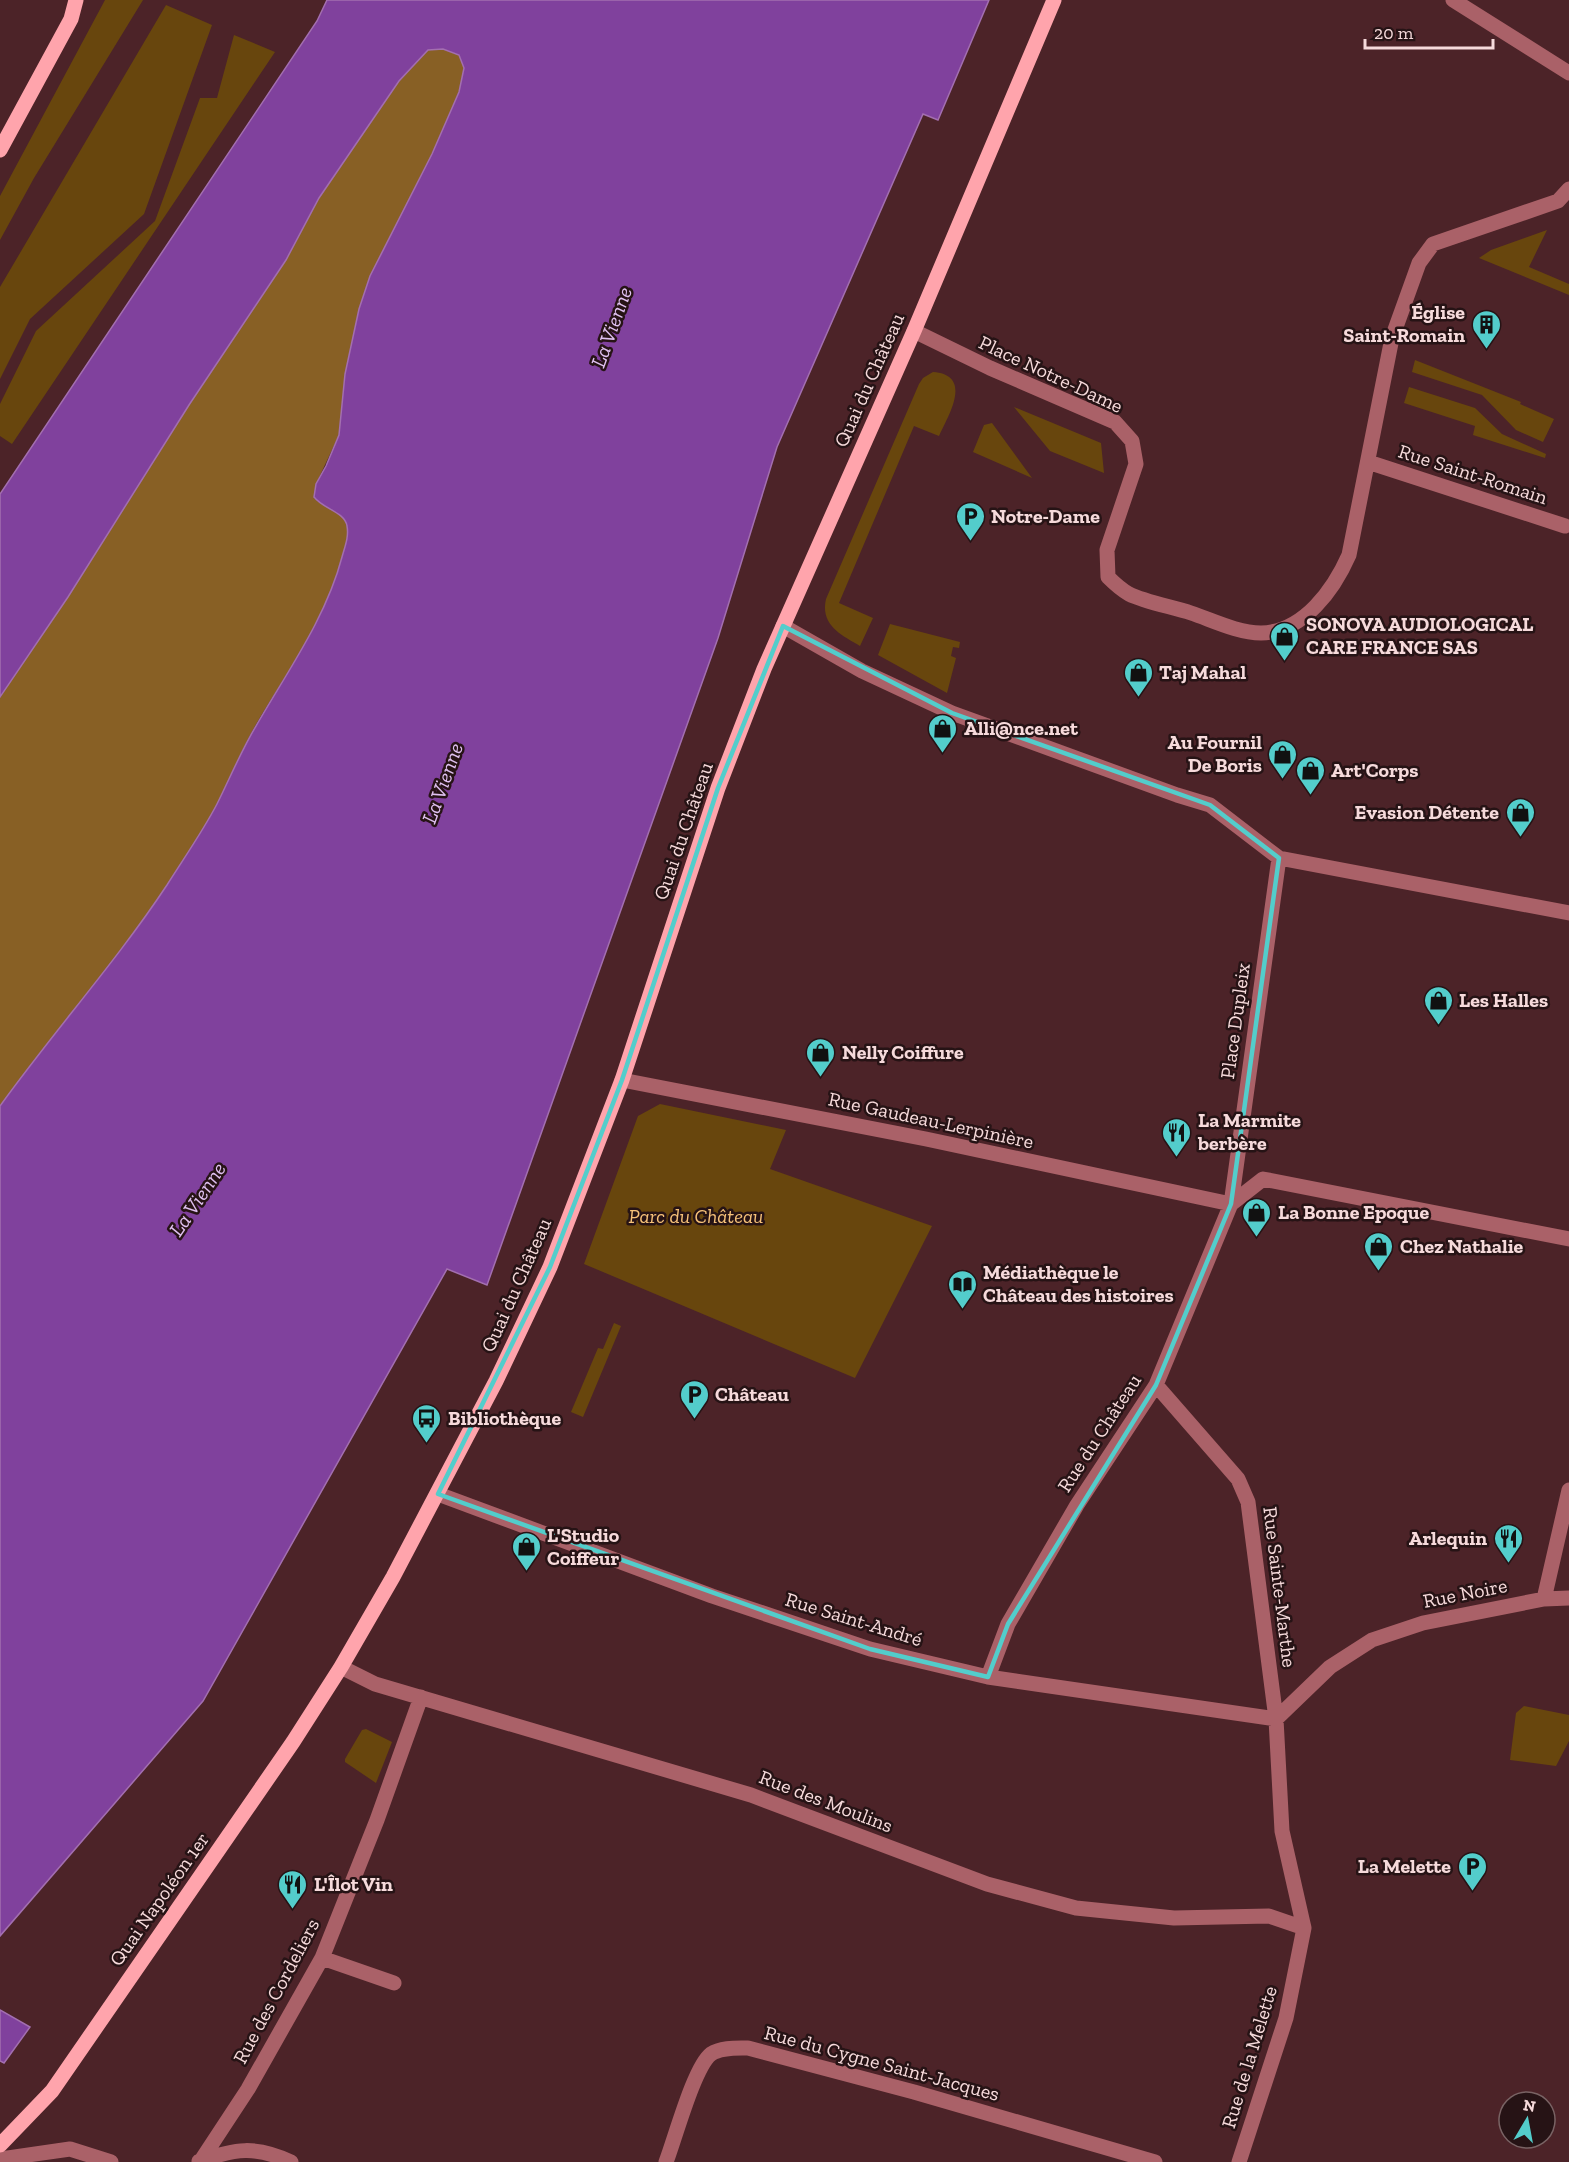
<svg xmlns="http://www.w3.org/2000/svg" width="1569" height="2162" viewBox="0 0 1569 2162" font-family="'Zilla Slab',serif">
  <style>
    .green { fill: #68460d }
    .forest { fill: #886025 }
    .water { fill: #80419d; stroke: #a36fb0; stroke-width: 1.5 }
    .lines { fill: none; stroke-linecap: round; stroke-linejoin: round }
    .minor { stroke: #aa6168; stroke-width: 15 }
    .major { stroke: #ffa4ac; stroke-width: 15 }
    .marked { fill: none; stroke: #53cdcb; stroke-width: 4.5; stroke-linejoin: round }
    .labels { text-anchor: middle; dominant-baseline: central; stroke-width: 5; stroke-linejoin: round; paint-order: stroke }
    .poi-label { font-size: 20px; font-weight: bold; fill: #f6dadb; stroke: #261315; text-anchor: start }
    .street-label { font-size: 20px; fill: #f6dadb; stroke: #261315 }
    .park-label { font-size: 20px; font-style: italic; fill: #f7c279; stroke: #261315 }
    .water-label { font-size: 21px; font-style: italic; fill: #e0c1f1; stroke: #261315 }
  </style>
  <rect width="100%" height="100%" fill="#4c2328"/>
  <!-- green -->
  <path class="green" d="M105 0H143L34 178 0 240V196Z
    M166 5 212 25 144 214 30 319 0 379V287Z
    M234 35 275 52 12 444 0 436V404L36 331 155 221 200 98H217Z
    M1547 230 1529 267 1569 284V295L1479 258 1491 250Z
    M1415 360 1521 402 1520 404 1554 419 1543 442 1516 430 1482 395 1412 372Z
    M933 372C974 375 948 416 939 436L914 426 839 603 873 618 860 646C841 635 820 625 826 599L919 384 923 378Z
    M1409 387 1475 408 1502 434 1546 454 1545 458 1473 435 1475 426 1404 403Z
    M1014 407 1101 443 1104 473 1050 451Z
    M992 423 1032 478 973 452 984 425Z
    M890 624 960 642 959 648 953 647 951 656 956 658 947 693 878 655Z
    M660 1104 786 1130 770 1169 932 1226 855 1378 584 1264 638 1116Z
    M614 1323 621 1326 583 1417 571 1412 598 1348 603 1349Z
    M1524 1706 1569 1715V1741L1556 1766 1510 1760 1516 1713Z
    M366 1729 392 1742 376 1783 345 1762V1759L362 1730Z"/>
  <!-- forest -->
  <path class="forest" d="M443 49 459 55 464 68 459 92 432 154 370 276 359 309 345 374 339 435 316 484 314 498C324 509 345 512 347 526 349 537 345 546 342 557 326 618 287 672 255 726 241 751 230 778 217 804 203 832 184 858 167 885 116 962 54 1031 0 1106V697L68 597 189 405 286 260 319 198 399 81 428 50Z"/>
  <!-- water -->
  <path class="water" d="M327 0H989L938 120 923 114 777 447 718 638 487 1285 447 1269 203 1701 0 1936V1106C54 1031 116 962 167 885 184 858 203 831 217 804 230 778 241 751 256 726 287 672 326 618 342 557 345 546 349 537 347 526 345 512 323 509 314 497L316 484 326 466 339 435 345 374 359 309 370 276 432 154 459 92 464 68 459 55 443 49 428 50 399 81 319 198 286 260 189 405 68 597 0 697V494L317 21Z
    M0 2010 30 2027 4 2063 0 2061Z"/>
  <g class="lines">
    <!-- minor -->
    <path class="minor" d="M1453 0 1569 73
      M914 331 990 368 1115 422 1132 441 1136 464 1107 550 1108 577C1114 583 1122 590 1129 594 1145 602 1173 607 1191 613 1212 620 1238 633 1261 633 1304 632 1334 589 1349 555L1392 338 1419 263 1433 244 1558 201 1569 189
      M1368 462 1565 526
      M783 626 862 671 952 713 1177 795 1210 805 1279 858 1569 913
      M622 1080 926 1139 1231 1204
      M1231 1204 1263 1179 1569 1239
      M1156 1385 1238 1479 1248 1502 1276 1719 1282 1831 1304 1928 1286 2018 1239 2162
      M438 1494 712 1596 870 1649 988 1677 1276 1719
      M1544 1599 1569 1490
      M341 1667 375 1684 751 1795 987 1884 1076 1908 1174 1918 1269 1916 1304 1928
      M988 1677 1008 1624 1077 1505 1156 1385 1231 1204 1279 858
      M1276 1719 1330 1667 1372 1640 1423 1623 1544 1599 1569 1598
      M322 1958 394 1983
      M0 2159 70 2149 111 2162
      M199 2161C235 2149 255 2145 291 2162
      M200 2162 248 2089 322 1958 377 1820 421 1697
      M666 2162C675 2139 694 2067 711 2054 721 2047 737 2048 748 2048L914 2092 1155 2162"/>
    <!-- major -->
    <path class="major" d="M0 150 71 19 76 0
      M0 2145 52 2091 293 1742 341 1667 393 1577 496 1381 550 1267 622 1080 718 788 764 669 914 331 1054 0"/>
  </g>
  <!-- marked area -->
  <path class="marked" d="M783 626 952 713 1210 805 1279 858 1231 1204 1156 1385 1008 1624 988 1677 870 1649 438 1494 550 1267 622 1080 718 788Z"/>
  <!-- icons -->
  <defs>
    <symbol id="building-pin" viewBox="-11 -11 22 30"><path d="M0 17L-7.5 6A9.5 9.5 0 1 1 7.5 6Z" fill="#53cdcb" stroke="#261315"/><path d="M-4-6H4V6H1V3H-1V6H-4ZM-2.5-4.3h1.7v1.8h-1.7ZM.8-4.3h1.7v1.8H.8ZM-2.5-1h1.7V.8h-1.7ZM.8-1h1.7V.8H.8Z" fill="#111"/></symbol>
    <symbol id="parking-pin" viewBox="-11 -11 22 30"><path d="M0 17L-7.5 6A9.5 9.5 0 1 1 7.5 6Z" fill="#53cdcb" stroke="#261315"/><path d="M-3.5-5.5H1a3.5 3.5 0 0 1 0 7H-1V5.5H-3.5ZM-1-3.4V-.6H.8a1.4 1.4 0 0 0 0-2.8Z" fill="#111"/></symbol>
    <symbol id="shop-pin" viewBox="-11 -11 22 30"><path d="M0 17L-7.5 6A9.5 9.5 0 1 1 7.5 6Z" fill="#53cdcb" stroke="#261315"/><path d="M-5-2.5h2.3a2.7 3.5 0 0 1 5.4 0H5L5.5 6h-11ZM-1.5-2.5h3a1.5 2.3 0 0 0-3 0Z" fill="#111"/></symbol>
    <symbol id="restaurant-pin" viewBox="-11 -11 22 30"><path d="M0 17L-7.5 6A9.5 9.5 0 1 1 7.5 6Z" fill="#53cdcb" stroke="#261315"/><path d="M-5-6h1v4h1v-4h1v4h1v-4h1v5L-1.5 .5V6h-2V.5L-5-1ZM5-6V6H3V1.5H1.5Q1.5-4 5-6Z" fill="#111"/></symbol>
    <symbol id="library-pin" viewBox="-11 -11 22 30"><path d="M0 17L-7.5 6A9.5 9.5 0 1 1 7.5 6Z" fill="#53cdcb" stroke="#261315"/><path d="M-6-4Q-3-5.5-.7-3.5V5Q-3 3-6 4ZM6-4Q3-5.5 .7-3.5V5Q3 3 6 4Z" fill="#111"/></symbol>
    <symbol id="bus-pin" viewBox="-11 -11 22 30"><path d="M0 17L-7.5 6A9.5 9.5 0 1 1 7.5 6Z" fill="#53cdcb" stroke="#261315"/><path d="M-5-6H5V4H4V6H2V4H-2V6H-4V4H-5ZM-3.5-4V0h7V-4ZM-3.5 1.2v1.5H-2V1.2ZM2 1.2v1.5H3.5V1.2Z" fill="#111"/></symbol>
  </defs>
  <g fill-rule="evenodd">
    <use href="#building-pin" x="1470" y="308" width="33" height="45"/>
    <use href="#parking-pin" x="954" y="500" width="33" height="45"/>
    <use href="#shop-pin" x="1268" y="620" width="33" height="45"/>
    <use href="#shop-pin" x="1122" y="656" width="33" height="45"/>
    <use href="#shop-pin" x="926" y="712" width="33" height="45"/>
    <use href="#shop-pin" x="1266" y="738" width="33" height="45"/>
    <use href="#shop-pin" x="1294" y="754" width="33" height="45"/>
    <use href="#shop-pin" x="1504" y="796" width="33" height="45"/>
    <use href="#shop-pin" x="1422" y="984" width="33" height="45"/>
    <use href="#shop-pin" x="804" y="1036" width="33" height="45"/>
    <use href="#restaurant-pin" x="1160" y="1116" width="33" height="45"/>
    <use href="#shop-pin" x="1240" y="1196" width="33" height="45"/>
    <use href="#shop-pin" x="1362" y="1230" width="33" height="45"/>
    <use href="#library-pin" x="946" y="1268" width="33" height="45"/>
    <use href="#parking-pin" x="678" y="1378" width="33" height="45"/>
    <use href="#bus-pin" x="410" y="1402" width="33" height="45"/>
    <use href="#restaurant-pin" x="1492" y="1522" width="33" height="45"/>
    <use href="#shop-pin" x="510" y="1530" width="33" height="45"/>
    <use href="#parking-pin" x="1456" y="1850" width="33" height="45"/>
    <use href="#restaurant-pin" x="276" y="1868" width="33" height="45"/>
  </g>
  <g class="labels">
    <!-- poi labels -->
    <g class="poi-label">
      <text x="1465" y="312" text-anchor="end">Église<tspan x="1465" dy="23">Saint-Romain</tspan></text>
      <text x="991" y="516">Notre-Dame</text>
      <text x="1306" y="624">SONOVA AUDIOLOGICAL<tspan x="1306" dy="23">CARE FRANCE SAS</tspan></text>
      <text x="1159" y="672">Taj Mahal</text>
      <text x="964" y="728">Alli@nce.net</text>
      <text x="1262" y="742" text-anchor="end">Au Fournil<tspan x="1262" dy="23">De Boris</tspan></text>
      <text x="1331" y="770">Art'Corps</text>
      <text x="1499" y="812" text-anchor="end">Evasion Détente</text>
      <text x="1459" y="1000">Les Halles</text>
      <text x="842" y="1052">Nelly Coiffure</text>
      <text x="1198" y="1120">La Marmite<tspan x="1198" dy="23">berbère</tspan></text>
      <text x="1278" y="1212">La Bonne Epoque</text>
      <text x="1400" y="1246">Chez Nathalie</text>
      <text x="983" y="1272">Médiathèque le<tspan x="983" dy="23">Château des histoires</tspan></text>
      <text x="715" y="1394">Château</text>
      <text x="448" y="1418">Bibliothèque</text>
      <text x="547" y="1535">L'Studio<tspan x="547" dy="23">Coiffeur</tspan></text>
      <text x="1487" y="1538" text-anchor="end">Arlequin</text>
      <text x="1451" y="1866" text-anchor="end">La Melette</text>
      <text x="314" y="1884">L'Îlot Vin</text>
    </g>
    <!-- street labels -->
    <g class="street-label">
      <text transform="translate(1051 374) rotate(25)">Place Notre-Dame</text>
      <text transform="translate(869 380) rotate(-66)">Quai du Château</text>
      <text transform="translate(1473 474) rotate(18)">Rue Saint-Romain</text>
      <text transform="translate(683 831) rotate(-71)">Quai du Château</text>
      <text transform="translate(1235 1021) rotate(-82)">Place Dupleix</text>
      <text transform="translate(931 1120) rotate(12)">Rue Gaudeau-Lerpinière</text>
      <text transform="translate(516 1285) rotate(-66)">Quai du Château</text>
      <text transform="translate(1099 1433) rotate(-57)">Rue du Château</text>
      <text transform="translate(1280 1587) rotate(83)">Rue Sainte-Marthe</text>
      <text transform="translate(1465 1593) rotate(-11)">Rue Noire</text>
      <text transform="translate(854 1619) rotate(17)">Rue Saint-André</text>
      <text transform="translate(826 1801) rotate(21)">Rue des Moulins</text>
      <text transform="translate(159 1899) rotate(-55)">Quai Napoléon 1er</text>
      <text transform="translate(276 1991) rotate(-62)">Rue des Cordeliers</text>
      <text transform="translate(1249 2057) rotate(-73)">Rue de la Melette</text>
      <text transform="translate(882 2063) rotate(15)">Rue du Cygne Saint-Jacques</text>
    </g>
    <!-- park labels -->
    <g class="park-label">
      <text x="696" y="1216">Parc du Château</text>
    </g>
    <!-- water labels -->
    <g class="water-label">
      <text transform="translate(611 327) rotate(-70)">La Vienne</text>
      <text transform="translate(442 783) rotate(-70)">La Vienne</text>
      <text transform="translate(197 1199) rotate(-56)">La Vienne</text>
    </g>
  </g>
  <!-- north arrow -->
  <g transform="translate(1527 2120) rotate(10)"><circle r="28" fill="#261315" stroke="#796364" stroke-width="1.5"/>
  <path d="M0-4.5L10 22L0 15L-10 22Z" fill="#53cdcb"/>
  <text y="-9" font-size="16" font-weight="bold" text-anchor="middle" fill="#f6dadb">N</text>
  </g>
  <!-- scale -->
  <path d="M1365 39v9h128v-9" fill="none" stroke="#f6dadb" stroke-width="3"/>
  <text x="1374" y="39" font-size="18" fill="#f6dadb" stroke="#261315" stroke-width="4.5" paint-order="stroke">20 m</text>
</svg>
